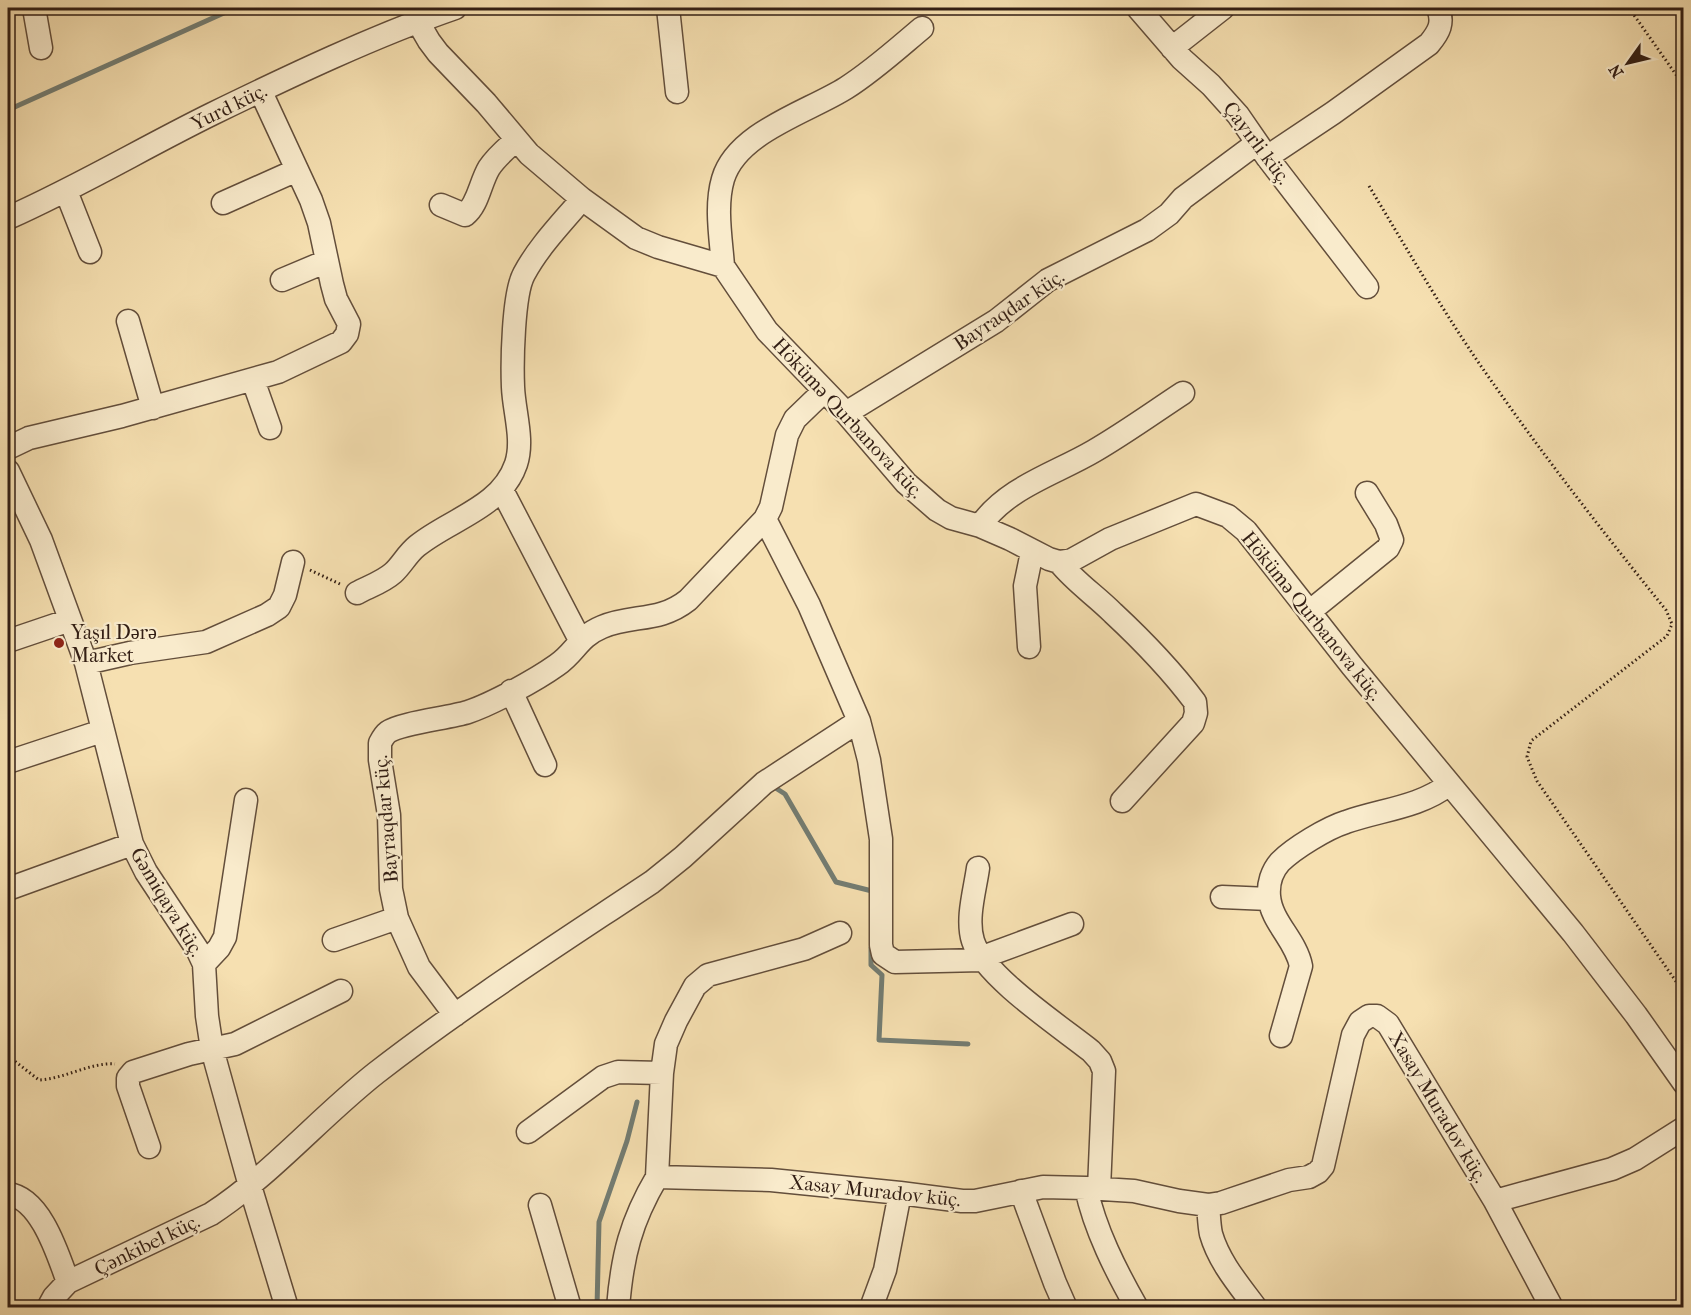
<svg xmlns="http://www.w3.org/2000/svg" width="1691" height="1315" viewBox="0 0 1691 1315" font-family="'IM FELL French Canon',serif">
  <style>
    .lines { fill: none; stroke-linecap: round; stroke-linejoin: round }
    .stream { stroke: #737d73; stroke-width: 5 }
    .minor-casing { stroke: #634e3b; stroke-width: 25 }
    .path { stroke: #321e14; stroke-width: 3; stroke-dasharray: 1.5 3; stroke-linecap: butt }
    .minor { stroke: #f9ebcc; stroke-width: 22 }
    .poi-dot { fill: #8f2418; stroke: #f9ebcc; stroke-width: 2 }
    .labels { text-anchor: middle; dominant-baseline: central; stroke-width: 4.5; stroke-linejoin: round; paint-order: stroke }
    .street-label { font-size: 20px; fill: #321e14; stroke: #f9ebcc }
    .poi-label { font-size: 20px; fill: #321e14; stroke: #f9ebcc; text-anchor: start }
  </style>
  <rect width="100%" height="100%" fill="#f6e0b1"/>
  <filter id="stains"><feTurbulence type="fractalNoise" baseFrequency=".00333" numOctaves="4"/><feColorMatrix values="0 0 0 0 .2 0 0 0 0 .09 0 0 0 0 .02 0 0 0 .5 -.17"/></filter>
  <radialGradient id="worn" r=".72"><stop offset=".6" stop-color="#630" stop-opacity="0"/><stop offset="1" stop-color="#630" stop-opacity=".3"/></radialGradient>
  <g class="lines">
    <!-- stream -->
    <path class="stream" d="M8 110 235 8
      M771 789 774 787 785 794 836 882 872 891V894
      M871 948V965L882 975 879 1040 968 1044
      M597 1308 599 1222 627 1141 637 1102"/>
    <defs>
      <path id="minor" d="M34 8 41 48
        M668 8 677 92
        M1138 8 1182 59 1211 85 1238 115 1267 157 1367 287
        M418 22 429 41 438 53 486 103 529 154 582 199 636 238 658 247 723 266 767 331 846 413 906 483 937 510 951 518 980 526 1010 539 1049 559 1059 562 1072 560 1110 539 1196 504 1228 516 1246 531 1352 666 1573 933 1636 1015 1684 1083
        M1172 48 1223 8
        M1267 157 1333 113 1429 44C1439 32 1444 23 1438 8
        M66 191 90 252
        M223 203 297 170
        M441 205 465 215C478 205 480 183 489 168 496 157 506 149 516 140
        M8 218C78 187 143 148 212 114 290 76 374 36 455 8
        M723 266C721 239 715 206 723 179 737 132 808 112 846 88 873 71 897 49 922 28
        M282 280 327 261
        M128 321 153 408
        M253 380 270 428
        M846 413 996 321 1048 280 1147 230 1169 214 1183 198 1257 143
        M8 448 29 438 122 416 278 372 341 342 347 334 349 324 336 299 332 284 319 223 311 200 261 92
        M8 471 41 540 86 663 132 844 146 872 197 949 204 964 207 1016 212 1049 250 1186 287 1308
        M502 490 580 640
        M765 519 809 605 859 721 869 760 881 839V945L883 954 895 962 982 960
        M980 526C1007 487 1055 474 1094 451 1125 433 1154 412 1183 393
        M1059 562C1075 582 1095 595 1113 613 1142 640 1171 670 1195 702L1196 713 1193 723 1122 801
        M357 593C368 587 383 582 393 573 402 565 407 554 417 546 450 519 501 508 516 464 524 440 514 412 513 387 512 363 513 294 524 274 539 246 562 223 582 199
        M1309 612 1388 548 1392 540 1386 524 1367 493
        M8 641 70 620
        M1029 647 1025 586 1032 552
        M86 663 130 653 206 642 267 615 279 607 285 595 293 562
        M511 691 545 765
        M8 762 102 731
        M978 868C975 890 966 919 973 941 984 976 1061 1027 1091 1051L1100 1061 1104 1071 1099 1189
        M8 889 132 844
        M1222 897 1269 899
        M334 940 397 918
        M980 958 1072 924
        M204 964 219 948 225 937 246 800
        M455 1015 419 967 397 918 391 889 389 815 380 760V743C382 739 384 735 388 732 401 723 449 718 468 712 492 704 536 680 557 665 576 652 578 637 602 627 633 614 659 623 688 600L765 519 771 507 787 435 795 419 824 391
        M1281 1036 1301 966C1296 940 1271 922 1269 896 1268 884 1272 871 1280 862 1294 848 1327 828 1346 822 1380 810 1420 807 1448 785
        M528 1132 603 1077 618 1072 662 1073
        M149 1147 128 1086V1078L133 1072 189 1054 235 1044 341 991
        M657 1177 662 1073 666 1044 676 1021 695 986 708 975 804 949 840 933
        M1086 1188C1095 1230 1116 1271 1137 1308
        M1021 1191 1055 1283 1066 1308
        M8 1194C41 1198 58 1255 68 1282
        M1495 1201 1612 1169 1635 1159 1684 1128
        M540 1205 570 1308
        M1208 1205C1209 1214 1209 1225 1211 1234 1219 1262 1239 1285 1256 1308
        M48 1308 54 1297 68 1282 211 1214C272 1174 319 1118 376 1073 465 1004 559 944 652 882L683 857 764 783 859 721
        M618 1308C622 1256 631 1221 657 1177L771 1180 900 1193 962 1201H975L1043 1187 1086 1188 1134 1191 1179 1201 1208 1205 1221 1203 1289 1180 1309 1177 1318 1172 1323 1166 1353 1035 1360 1022 1369 1016H1377L1388 1024 1495 1201 1552 1308
        M871 1308 885 1270 900 1193"/>
    </defs>
    <!-- minor casing -->
    <use href="#minor" class="minor-casing"/>
    <!-- path -->
    <path class="path" d="M1629 8 1684 86
      M1369 186C1410 254 1449 322 1495 386 1549 463 1607 537 1666 610L1672 624 1667 636 1531 741 1527 757 1537 781 1684 993
      M310 570 342 585
      M8 1056 39 1080C64 1079 91 1062 115 1064"/>
    <!-- minor -->
    <use href="#minor" class="minor"/>
  </g>
  <!-- markers -->
  <circle class="poi-dot" cx="59" cy="643" r="6"/>
  <g class="labels">
    <!-- street labels -->
    <g class="street-label">
      <text transform="translate(229 107) rotate(-26)">Yurd küç.</text>
      <text transform="translate(1257 143) rotate(53)">Çayırli küç.</text>
      <text transform="translate(1009 310) rotate(-34)">Bayraqdar küç.</text>
      <text transform="translate(848 418) rotate(47)">Hökümə Qurbanova küç.</text>
      <text transform="translate(1312 616) rotate(51)">Hökümə Qurbanova küç.</text>
      <text transform="translate(386 819) rotate(-95)">Bayraqdar küç.</text>
      <text transform="translate(167 902) rotate(59)">Gəmiqaya küç.</text>
      <text transform="translate(1438 1107) rotate(59)">Xasay Muradov küç.</text>
      <text transform="translate(875 1191) rotate(6)">Xasay Muradov küç.</text>
      <text transform="translate(147 1245) rotate(-26)">Çənkibel küç.</text>
    </g>
    <!-- poi labels -->
    <g class="poi-label">
      <text x="71" y="632">Yaşıl Dərə<tspan x="71" dy="23">Market</tspan></text>
    </g>
  </g>
  <!-- margin -->
  <rect width="1691" height="1315" fill="none" stroke="#f6e0b1" stroke-width="30"/>
  <rect x="9" y="9" width="1673" height="1297" fill="none" stroke="#321e14" stroke-width="3"/>
  <rect x="15" y="15" width="1661" height="1285" fill="none" stroke="#321e14" stroke-width="1.5"/>
  <!-- north arrow -->
  <g transform="translate(1628 63) rotate(236)" stroke="#f9ebcc" stroke-width="4.5" paint-order="stroke">
  <path d="M0-4.5L10 22L0 15L-10 22Z" fill="#321e14"/>
  <text y="-9" font-size="16" font-weight="bold" text-anchor="middle" fill="#321e14">N</text>
  </g>
  <rect width="100%" height="100%" filter="url(#stains)"/>
  <rect width="100%" height="100%" fill="url(#worn)"/>
</svg>
